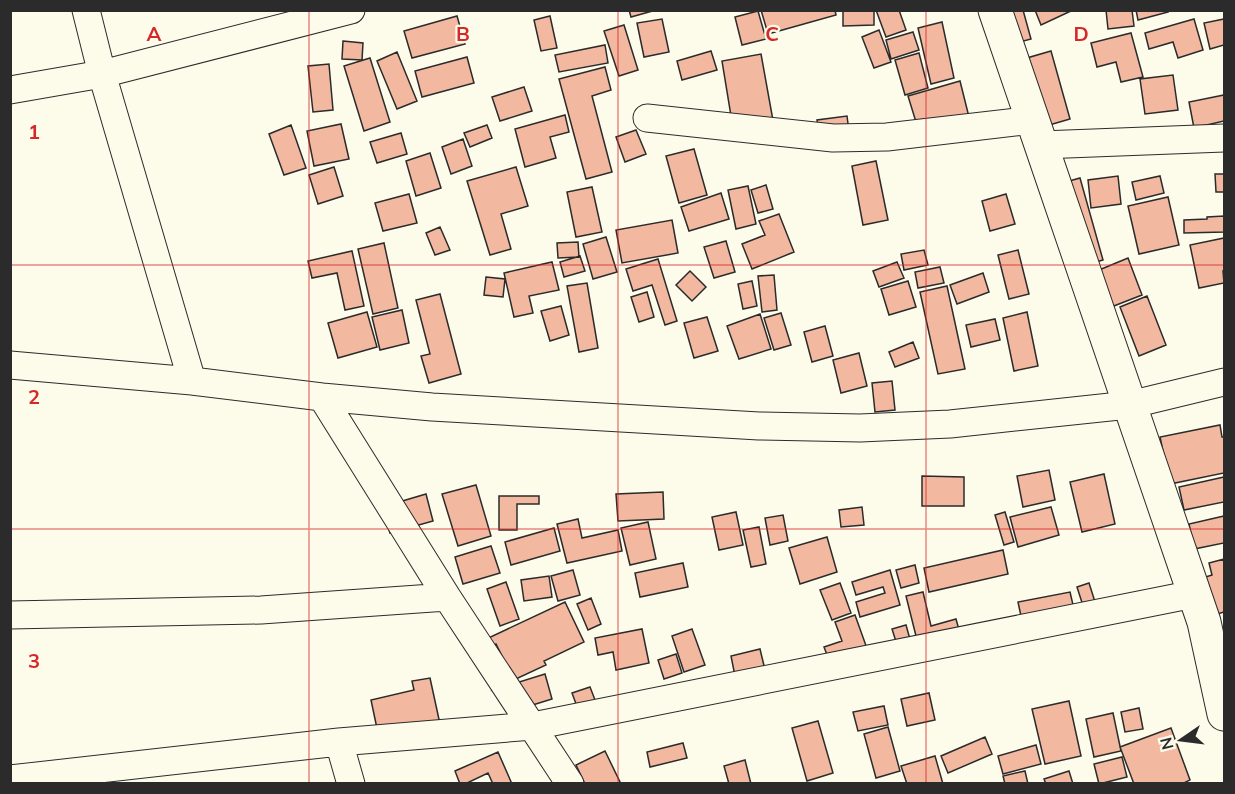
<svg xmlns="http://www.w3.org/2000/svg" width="1235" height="794" viewBox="0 0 1235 794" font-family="Mulish,sans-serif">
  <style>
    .building { fill: #f2b8a0; stroke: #2b2b2b; stroke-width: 1.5 }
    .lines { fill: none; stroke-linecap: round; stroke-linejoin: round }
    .minor-casing { stroke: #2b2b2b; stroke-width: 29 }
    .tertiary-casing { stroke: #2b2b2b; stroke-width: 35 }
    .minor { stroke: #fdfbea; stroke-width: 27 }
    .tertiary { stroke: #fdfbea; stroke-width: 33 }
    .grid { fill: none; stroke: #d62828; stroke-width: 1.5; stroke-opacity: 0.55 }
    .grid-label { font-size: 20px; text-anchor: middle; font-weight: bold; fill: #d62828; stroke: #fdfbea; stroke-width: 4.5; stroke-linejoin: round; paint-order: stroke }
  </style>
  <rect width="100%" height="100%" fill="#fdfbea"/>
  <!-- building -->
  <path class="building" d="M629 10H656L631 17Z
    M761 10H835L836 15 768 34Z
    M843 10H874V25L843 26Z
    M876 10H899L906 30 886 37Z
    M991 10H1023L1031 39 1001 47Z
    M1035 10H1073L1041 25Z
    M1106 10H1132L1134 26 1108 29Z
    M1136 10H1167L1168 12 1138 20Z
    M758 11 766 39 742 45 735 17Z
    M457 16 465 44 412 58 404 31Z
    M550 16 557 48 541 51 534 20Z
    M662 19 669 52 644 57 637 23Z
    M1194 19 1203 50 1178 58 1173 42 1149 49 1145 33Z
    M1224 19V45L1210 49 1204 23Z
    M942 22 954 78 931 84 918 28Z
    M624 25 638 70 619 76 604 31Z
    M879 30 891 62 874 68 862 37Z
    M913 32 919 50 891 59 886 40Z
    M1131 33 1143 77 1121 82 1116 62 1097 67 1091 43Z
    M343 41 363 43 362 60 342 59Z
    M605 45 608 63 559 72 555 55Z
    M711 51 717 70 682 80 677 61Z
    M1051 51 1070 119 1032 130 1013 62Z
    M397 52 417 101 397 109 377 61Z
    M919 53 928 88 905 95 895 60Z
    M761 54 774 126 734 134 722 61Z
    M467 57 474 83 422 97 415 71Z
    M370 58 390 122 364 131 344 66Z
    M329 64 333 110 313 112 308 66Z
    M605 67 611 90 592 96 612 172 586 179 559 79Z
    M1173 75 1178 110 1145 114 1140 79Z
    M960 81 970 121 920 135 908 96Z
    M524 87 532 111 500 121 492 97Z
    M1224 95V121L1194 128 1189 102Z
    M565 115 569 132 550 137 556 158 525 167 515 129Z
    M847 116 850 139 820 142 817 120Z
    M341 124 349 159 314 166 307 131Z
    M291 125 306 168 284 175 269 134Z
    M487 125 492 138 470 147 464 133Z
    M636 130 646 154 625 162 616 137Z
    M401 133 407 154 377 163 370 142Z
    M463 139 472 166 451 174 442 147Z
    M694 149 707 195 679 203 666 156Z
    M430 153 441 188 416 196 406 161Z
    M876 161 888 220 863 225 852 166Z
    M334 167 343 196 318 204 309 175Z
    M516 167 528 206 501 214 511 249 490 255 467 181Z
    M1215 174H1224V192H1216Z
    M1118 176 1121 204 1091 208 1088 180Z
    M1160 176 1164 193 1136 200 1132 182Z
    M1080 178 1103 260 1079 267 1055 185Z
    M766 185 773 209 758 213 751 190Z
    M748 186 756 224 736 229 728 190Z
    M592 187 602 232 576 237 567 192Z
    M721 193 729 219 689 231 681 207Z
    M409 194 417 223 383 231 375 203Z
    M1006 194 1015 224 990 231 982 201Z
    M1168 197 1179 245 1139 254 1128 206Z
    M779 214 794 252 752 269 742 244 765 235 759 221Z
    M1224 216V232L1184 233V220L1207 219V217Z
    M672 220 678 253 622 263 616 230Z
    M440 227 450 250 435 255 426 233Z
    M606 237 617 272 593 279 583 244Z
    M1224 238V271H1223L1224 283 1199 288 1190 245Z
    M726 241 735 272 714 278 704 247Z
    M578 242 579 257 558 258 557 243Z
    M384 243 398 308 373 314 358 249Z
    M924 250 928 265 904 270 901 254Z
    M1018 250 1029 294 1009 299 998 255Z
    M352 251 364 306 345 310 337 273 312 278 308 261Z
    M580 256 585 271 564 277 560 262Z
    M1128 258 1142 295 1101 311 1087 275Z
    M658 259 677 321 665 325 652 285 633 291 626 269Z
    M552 262 559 290 529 296 533 313 514 317 504 273Z
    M897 262 904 278 879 287 873 271Z
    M940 267 944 283 918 288 915 272Z
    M690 271 706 287 692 301 676 285Z
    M983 273 989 292 957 304 950 285Z
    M774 275 777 310 762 312 758 276Z
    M486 277 505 279 503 297 484 295Z
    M752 281 757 306 743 309 738 284Z
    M908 281 916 307 889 315 881 289Z
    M587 283 598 348 579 352 567 286Z
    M947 286 965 369 938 374 920 292Z
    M647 292 654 317 639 322 631 297Z
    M440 294 461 374 429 383 421 356 430 354 416 300Z
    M1147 296 1166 345 1139 356 1120 307Z
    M561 306 569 335 550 341 541 311Z
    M402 310 409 343 380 350 372 317Z
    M367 312 377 347 338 358 328 323Z
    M1027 312 1038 366 1014 371 1003 318Z
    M781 313 791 345 774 350 764 318Z
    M760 314 771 349 739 359 727 326Z
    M707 317 718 351 694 358 684 323Z
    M995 319 1000 340 971 347 966 325Z
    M825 326 833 356 812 362 804 332Z
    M913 342 919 358 895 367 889 352Z
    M859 353 867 386 841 393 833 360Z
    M892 381 895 410 875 412 872 383Z
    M1220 425 1222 437H1224V473L1170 484 1160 437Z
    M1049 470 1055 500 1023 507 1017 476Z
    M1104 474 1115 524 1082 532 1070 482Z
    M922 476 964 477V506H922Z
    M1224 477V502L1184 510 1179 487Z
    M476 485 491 536 458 546 442 494Z
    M663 492 664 519 618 521 616 494Z
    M426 494 433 521 390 533 382 507Z
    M499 496H539V504H517V530H499Z
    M862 507 864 525 841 527 839 510Z
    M1051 507 1059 535 1018 547 1010 517Z
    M736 512 743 545 719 550 712 517Z
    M1005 512 1014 542 1004 545 995 515Z
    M783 515 788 541 770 545 765 518Z
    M1224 516V543L1194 549 1189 524Z
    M578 519 582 538 618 530 622 551 567 563 557 524Z
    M648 522 656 559 630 565 621 528Z
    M759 527 766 564 751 567 743 530Z
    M554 528 560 551 511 565 505 542Z
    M827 537 837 572 800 584 789 548Z
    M491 546 500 573 463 584 455 557Z
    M1003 550 1008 574 929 592 924 568Z
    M1224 559V612L1201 619 1190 582 1212 575 1209 563Z
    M683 563 688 587 640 597 635 573Z
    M915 565 919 583 901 588 896 570Z
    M573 570 580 595 558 601 551 576Z
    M890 570 900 605 860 617 856 602 885 593 883 587 856 595 852 582Z
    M549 576 552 597 524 601 521 580Z
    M506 582 519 619 500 626 487 589Z
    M840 583 851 613 832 620 820 590Z
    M1089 583 1097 608 1085 612 1077 587Z
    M923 592 931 626 956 619 961 637 919 648 906 596Z
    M1070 592 1074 609 1025 635 1018 602Z
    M591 598 601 624 588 630 577 604Z
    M565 602 584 642 544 661 546 665 492 690 504 660 496 644 471 656 467 648Z
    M855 615 869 654 832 668 824 647 842 641 835 622Z
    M906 625 913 650 900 654 892 629Z
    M642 629 649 663 616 670 613 652 598 655 595 638Z
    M692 629 705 665 684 672 672 636Z
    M760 649 766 674 736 681 731 656Z
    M676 654 682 673 664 679 658 660Z
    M545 674 552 699 510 712 503 687Z
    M430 678 440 724 379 738 371 700 414 690 412 681Z
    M590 687 597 705 579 712 572 693Z
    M929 693 935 720 907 726 901 699Z
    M1069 701 1081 756 1045 764 1032 709Z
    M884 706 888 725 858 731 853 712Z
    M1139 708 1143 729 1125 732 1121 712Z
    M1113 713 1121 751 1094 757 1086 719Z
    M818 721 833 773 807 781 792 728Z
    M888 727 900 771 876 778 864 734Z
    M1171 728 1190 780 1182 784H1134L1120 747Z
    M985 737 992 754 948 773 941 756Z
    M683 743 687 758 650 767 647 752Z
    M1036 745 1041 764 1003 774 998 756Z
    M605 751 621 784H585L576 765Z
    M498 752 512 784H493L488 773 465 784H460L455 771Z
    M935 756 943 784H907L901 766Z
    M1122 757 1127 777 1099 784 1094 764Z
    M745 760 751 784H729L724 766Z
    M1025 771 1028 784H1005L1003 776Z
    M1069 771 1073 784H1046L1044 779Z"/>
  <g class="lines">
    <defs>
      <path id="minor" d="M86 10 102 74 192 381
        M10 90 102 74 351 10
        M647 118 833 138 887 137 1033 120
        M1041 145 1224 138
        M10 365 192 381 322 397 432 407 759 426 860 428 950 424 1129 405 1224 382
        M322 397 447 597 570 784
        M10 615 261 610 447 597
        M339 742 351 784
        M10 779 339 742 533 726 1194 594"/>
      <path id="tertiary" d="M995 10 1204 622 1224 714"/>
    </defs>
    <!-- minor casing -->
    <use href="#minor" class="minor-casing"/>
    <!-- tertiary casing -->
    <use href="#tertiary" class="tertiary-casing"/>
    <!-- minor -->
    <use href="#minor" class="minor"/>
    <!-- tertiary -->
    <use href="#tertiary" class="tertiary"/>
  </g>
  <!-- grid -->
  <path class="grid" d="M309 10V784M618 10V784M926 10V784M10 265H1224M10 529H1224"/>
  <g class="grid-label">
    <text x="154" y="41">A</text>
    <text x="463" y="41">B</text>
    <text x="772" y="41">C</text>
    <text x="1081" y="41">D</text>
    <text x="34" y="139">1</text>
    <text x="34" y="404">2</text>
    <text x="34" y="668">3</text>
  </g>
  <!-- border -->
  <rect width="1235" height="794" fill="none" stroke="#2b2b2b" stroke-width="24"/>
  <!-- north arrow -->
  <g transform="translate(1181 740) rotate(256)" stroke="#fdfbea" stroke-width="4.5" paint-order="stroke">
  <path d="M0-4.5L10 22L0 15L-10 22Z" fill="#2b2b2b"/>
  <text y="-9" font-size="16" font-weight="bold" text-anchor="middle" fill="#2b2b2b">N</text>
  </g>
</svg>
